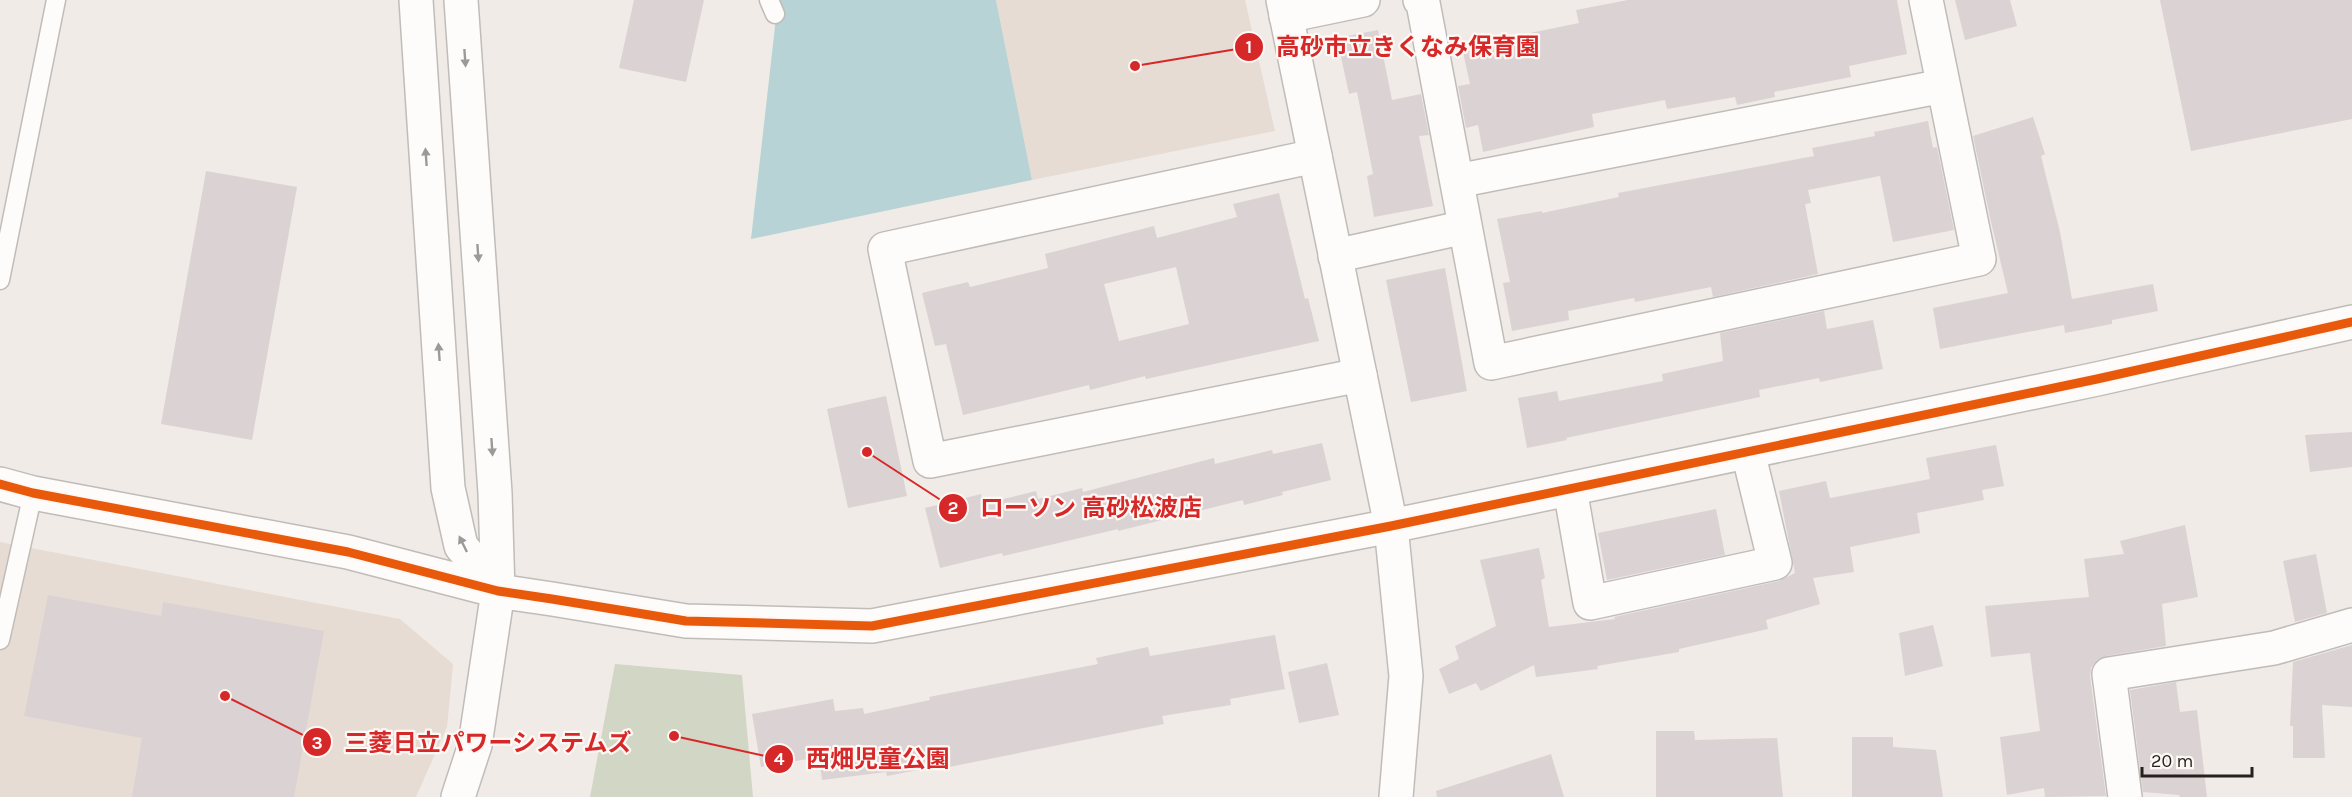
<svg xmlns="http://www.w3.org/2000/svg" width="2352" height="797" viewBox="0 0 2352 797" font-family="Karla,'Noto Sans JP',sans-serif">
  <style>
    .built { fill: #e7dcd4 }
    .green { fill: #d2d6c4 }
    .water { fill: #b7d3d5 }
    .building { fill: #dbd2d3; fill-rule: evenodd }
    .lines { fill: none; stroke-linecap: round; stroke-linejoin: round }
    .service-casing { stroke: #c0bcb8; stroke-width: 21 }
    .minor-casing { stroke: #c0bcb8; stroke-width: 36 }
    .tertiary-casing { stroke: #c0bcb8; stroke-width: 36 }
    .service { stroke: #fdfcfb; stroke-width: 18 }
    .minor { stroke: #fdfcfb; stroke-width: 33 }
    .tertiary { stroke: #fdfcfb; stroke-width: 33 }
    .cycleway-casing { stroke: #fef8f4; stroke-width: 13 }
    .cycleway { stroke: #e8590c; stroke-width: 9 }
    .oneway { fill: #9c9998 }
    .leader { fill: none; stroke: #d62828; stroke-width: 2 }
    .callout-dot { fill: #d62828; stroke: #fef8f4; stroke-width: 2 }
    .mark-label { font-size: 18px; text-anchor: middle; font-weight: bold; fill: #fff }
    .callout-label { font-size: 24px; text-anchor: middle; font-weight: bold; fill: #d62828; stroke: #fef8f4; stroke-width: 4.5; stroke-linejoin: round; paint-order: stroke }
  </style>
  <rect width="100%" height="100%" fill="#f0ebe7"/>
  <!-- built -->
  <path class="built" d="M996 0H1245L1275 131 1032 180Z
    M0 542 400 619 453 664 447 727 416 797H0Z"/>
  <!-- green -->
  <path class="green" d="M615 664 742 675 753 797H590Z"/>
  <!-- water -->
  <path class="water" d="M778 0H996L1032 180 751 239Z"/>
  <!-- building -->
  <path class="building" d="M634 0H704L686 82 619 68Z
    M1628 0H1897L1907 54 1849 66 1851 77 1774 92 1775 97 1737 105 1735 97 1667 109 1665 100 1592 114 1594 127 1483 152 1478 125 1466 128 1458 86 1470 84 1463 52 1516 41 1515 36 1579 23 1576 10Z
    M1955 0H2010L2017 26 1965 40Z
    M2160 0H2352V119L2191 151Z
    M1378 30 1392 100 1421 94 1429 135 1419 136 1433 206 1374 217 1367 176 1373 174 1357 92 1349 94 1337 38Z
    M2033 117 2045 154 2041 156 2060 232 2072 299 2153 284 2158 311 2112 320V324L2065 333 2064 325 1940 349 1933 308 2008 293 1991 222 1973 136Z
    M1928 121 1933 148 1937 147 1954 230 1893 242 1880 176 1808 190 1811 203 1805 204 1818 274 1713 297 1711 287 1635 302 1634 298 1568 311 1569 320 1512 331 1503 283 1510 282 1497 219 1542 211V213L1619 197 1618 193 1814 156 1812 148 1875 136 1874 132Z
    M206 171 297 187 252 440 161 424Z
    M1279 193 1305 299 1308 298 1319 341 1146 379 1145 376 1090 390 1089 385 963 415 946 344 935 346 922 293 968 282 970 287 1048 268 1045 254 1154 226 1157 238 1237 217 1233 204ZM1176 267 1189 324 1119 341 1104 284Z
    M1445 268 1467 391 1411 402 1386 280Z
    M1824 311 1827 329 1873 320 1883 369 1820 382 1819 378 1759 390 1760 397 1566 438 1567 440 1527 448 1518 398 1557 391 1559 401 1663 381 1662 374 1723 361 1720 333Z
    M886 396 907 496 848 508 827 409Z
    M2352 432V467L2310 472 2305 435Z
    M1322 443 1331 480 1282 492 1283 495 1244 505 1243 500 1118 531V529L1003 556 1002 553 940 568 925 508 981 494 983 504 1036 491 1038 499 1082 488 1083 492 1214 458 1215 464 1272 450 1273 454Z
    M1996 445 2004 486 1982 490 1984 500 1917 513 1920 533 1850 547 1854 572 1813 578 1820 604 1766 620 1768 629 1679 649V652L1597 666 1598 669 1536 677 1534 665 1481 691 1476 683 1449 694 1439 669 1459 659 1455 646 1496 626 1480 560 1539 548 1545 578 1541 580 1549 627 1615 619 1614 617 1779 581 1795 573 1779 491 1826 481 1830 498 1930 479 1926 458Z
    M1716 509 1725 555 1607 580 1598 533Z
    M2185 525 2198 597 2162 604 2166 646 2106 656 2097 660 2091 668 2090 676 2106 796 2045 797 2044 788 2007 795 2000 737 2040 731 2030 653 1991 657 1985 606 2089 597 2084 559 2124 554 2120 541Z
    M2316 554 2327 613 2295 622 2283 561Z
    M48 595 161 616 163 602 324 631 294 797H132L142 738 24 716Z
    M1933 625 1943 666 1905 676 1899 633Z
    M1275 635 1285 689 1230 699 1231 705 1162 716 1164 724 944 768 943 765 887 776 886 772 822 780 819 757 761 767 752 714 833 699 835 711 863 708 864 714 930 700 929 697 1098 664 1096 658 1148 647 1150 656Z
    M2352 645V707L2322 705 2325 758H2293V726H2290L2293 662Z
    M1327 663 1339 715 1299 723 1288 672Z
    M2176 682 2180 712 2197 710 2207 797H2180L2179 795 2143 792 2130 690Z
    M1656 731H1694L1695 740 1777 738 1783 797H1656Z
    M1852 737H1893V747L1936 750 1943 797H1852Z
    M1551 754 1564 797H1437L1436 791Z"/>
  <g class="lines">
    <defs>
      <path id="service" d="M769 0 775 14
        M0 280 56 0
        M0 640 33 493"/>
      <path id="minor" d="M1420 0 1423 3 1491 363 1979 259 1926 0
        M1286 16 1363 0
        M1315 156 885 249 930 461 1360 375
        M1457 181 1943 86
        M1335 256 1465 227
        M1570 489 1590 603 1775 563 1748 452
        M2125 797 2109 674 2274 648 2352 625"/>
      <path id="tertiary" d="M416 0 448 488 461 546 498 591
        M1283 0 1391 526 1406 676 1396 797
        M0 484 33 493 348 552 498 591 552 599 686 621 872 626 1391 526 2097 379 2352 322
        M458 797 475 745 498 591 495 493 461 0"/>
    </defs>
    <!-- service casing -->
    <use href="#service" class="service-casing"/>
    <!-- minor casing -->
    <use href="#minor" class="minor-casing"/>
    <!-- tertiary casing -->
    <use href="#tertiary" class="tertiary-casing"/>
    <!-- service -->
    <use href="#service" class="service"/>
    <!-- minor -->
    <use href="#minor" class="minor"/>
    <!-- tertiary -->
    <use href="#tertiary" class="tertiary"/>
    <defs>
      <path id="cycleway" d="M0 484 33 493 348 552 498 591 552 599 686 621 872 626 1391 526 2097 379 2352 322"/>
    </defs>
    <!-- cycleway casing -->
    <use href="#cycleway" class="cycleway-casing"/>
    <!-- cycleway -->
    <use href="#cycleway" class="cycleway"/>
  </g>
  <!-- one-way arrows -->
  <defs><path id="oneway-solid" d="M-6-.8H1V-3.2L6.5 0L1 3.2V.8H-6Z" transform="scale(1.5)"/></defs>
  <g class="oneway">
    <use href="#oneway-solid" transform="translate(465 58) rotate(86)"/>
    <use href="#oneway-solid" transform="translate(426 157) rotate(-94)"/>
    <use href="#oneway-solid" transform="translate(478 253) rotate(86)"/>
    <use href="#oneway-solid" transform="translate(439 352) rotate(-94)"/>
    <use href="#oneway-solid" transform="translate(492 447) rotate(86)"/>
    <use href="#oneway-solid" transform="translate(463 544) rotate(-116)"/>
  </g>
  <!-- callouts -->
  <path class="leader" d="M1135 66L1249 47M867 452L953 508M225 696L317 742M674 736L779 759"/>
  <g class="callout-dot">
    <circle cx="1135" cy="66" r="6"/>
    <circle cx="867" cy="452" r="6"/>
    <circle cx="225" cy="696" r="6"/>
    <circle cx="674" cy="736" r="6"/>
    <circle cx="1249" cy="47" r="15"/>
    <circle cx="953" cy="508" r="15"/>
    <circle cx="317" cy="742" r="15"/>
    <circle cx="779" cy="759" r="15"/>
  </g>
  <g class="mark-label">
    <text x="1249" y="53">1</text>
    <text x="953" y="514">2</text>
    <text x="317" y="749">3</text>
    <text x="779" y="765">4</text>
  </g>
  <g class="callout-label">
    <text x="1408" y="55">高砂市立きくなみ保育園</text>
    <text x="1091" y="516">ローソン 高砂松波店</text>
    <text x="488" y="751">三菱日立パワーシステムズ</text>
    <text x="878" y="767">西畑児童公園</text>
  </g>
  <!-- scale -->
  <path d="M2142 767v9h110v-9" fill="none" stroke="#25211f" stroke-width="3"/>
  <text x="2151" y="767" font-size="18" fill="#25211f" stroke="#fef8f4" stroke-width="4.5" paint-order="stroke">20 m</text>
</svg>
